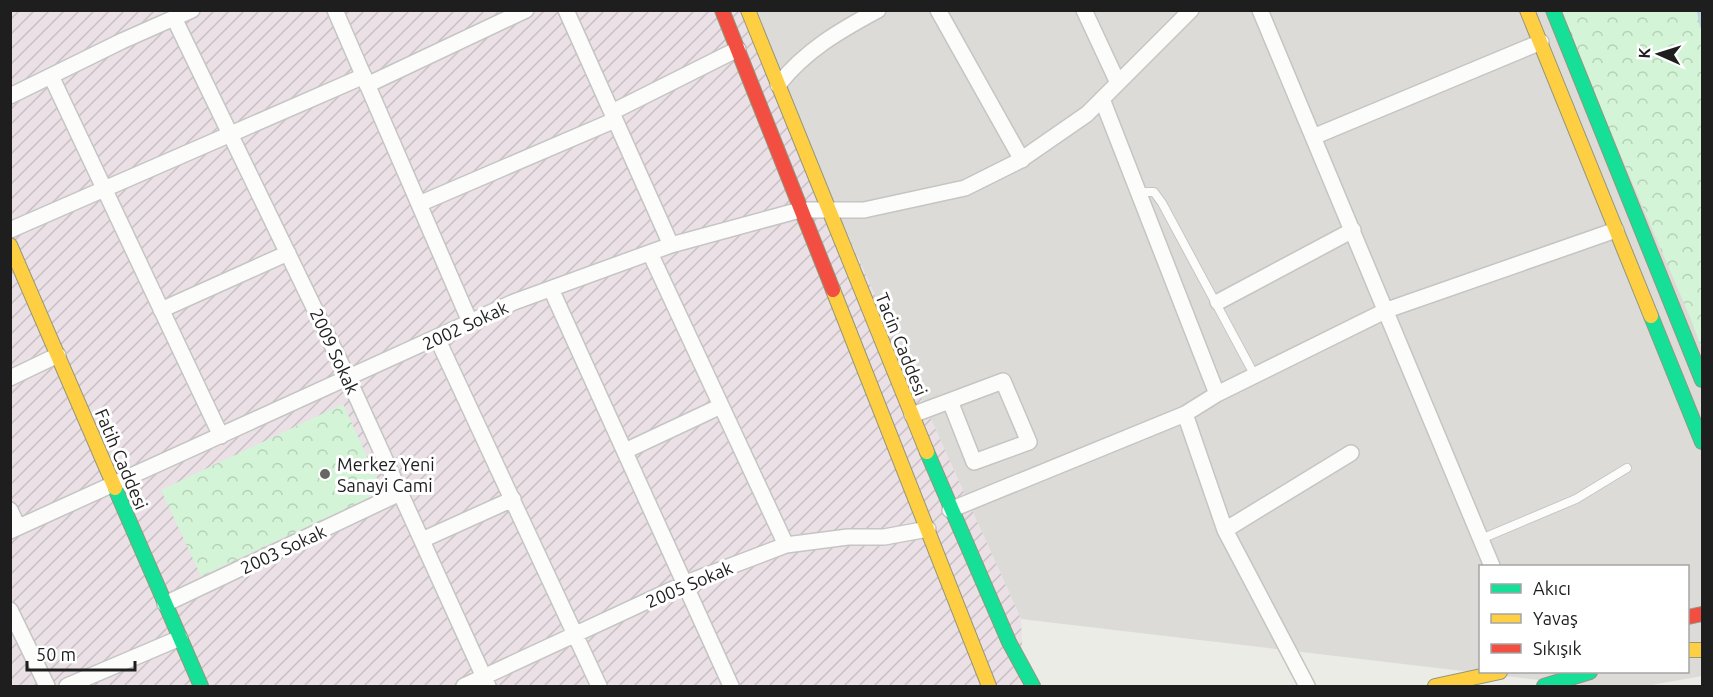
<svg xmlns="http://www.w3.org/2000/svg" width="1713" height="697" viewBox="0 0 1713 697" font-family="Ubuntu,sans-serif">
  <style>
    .residential { fill: #dcdbd8; fill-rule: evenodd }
    .industrial { fill: url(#industrial-furrows) }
    .park { fill: url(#park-crowns) }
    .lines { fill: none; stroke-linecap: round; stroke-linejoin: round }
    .stream { stroke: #bad6e0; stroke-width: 4.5 }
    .lane-casing { stroke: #c5c5c3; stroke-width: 10 }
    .street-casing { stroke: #c5c5c3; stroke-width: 18 }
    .fast-casing { stroke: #93977e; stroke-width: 16 }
    .slow-casing { stroke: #93977e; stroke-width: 16 }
    .jam-casing { stroke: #93977e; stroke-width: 16 }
    .lane { stroke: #fcfcfb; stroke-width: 8 }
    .street { stroke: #fcfcfb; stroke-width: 15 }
    .fast { stroke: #16e098; stroke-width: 14 }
    .slow { stroke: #ffcf43; stroke-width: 14 }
    .jam { stroke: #f24e42; stroke-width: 14 }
    .poi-dot { fill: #666664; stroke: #fff; stroke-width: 2 }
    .labels { text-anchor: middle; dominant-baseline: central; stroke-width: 6; stroke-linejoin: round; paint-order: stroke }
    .street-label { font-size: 18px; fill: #1e1e1e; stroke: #fff }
    .poi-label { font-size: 18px; fill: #1e1e1e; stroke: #fff; text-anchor: start }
  </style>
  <defs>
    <pattern id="industrial-furrows" width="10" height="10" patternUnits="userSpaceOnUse" patternTransform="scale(1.5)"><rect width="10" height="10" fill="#eae0e5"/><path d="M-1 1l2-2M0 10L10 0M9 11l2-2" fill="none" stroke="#c8c0c4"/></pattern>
    <pattern id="park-crowns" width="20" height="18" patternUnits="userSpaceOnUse" patternTransform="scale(1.5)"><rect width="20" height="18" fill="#d4f4d7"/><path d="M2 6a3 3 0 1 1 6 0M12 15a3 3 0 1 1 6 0" fill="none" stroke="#b6d1b8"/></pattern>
  </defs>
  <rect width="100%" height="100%" fill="#ecece7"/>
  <!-- residential -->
  <path class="residential" d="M747 11H1702V676L1646 686H1590L1021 619ZM1480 566H1688V672H1480Z"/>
  <!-- industrial -->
  <path class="industrial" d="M10 11H747L1021 619 1024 686H11Z"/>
  <!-- park -->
  <path class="park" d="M1559 11H1702V350L1692 322Z
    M343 404 383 491 201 576 161 490Z"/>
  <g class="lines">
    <!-- stream -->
    <path class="stream" d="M1699 10 1702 26"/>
    <defs>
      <path id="lane" d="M1138 192H1154L1162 203 1255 376
        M1481 539 1576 499 1627 468"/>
      <path id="street" d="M335 10 470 322
        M566 10 671 245
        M938 10 1022 160
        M1084 10 1118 83
        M1260 10 1492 566
        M174 18 348 378 488 686
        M51 76 221 436
        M367 85 526 10
        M778 85C806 50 839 31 878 10
        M10 96 122 41 192 10
        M1102 99 1217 394
        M612 112 738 49
        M1313 137 1541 42
        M419 204 615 120
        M10 230 364 76
        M650 253 786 545
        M551 289 731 686
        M1218 302 1353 230
        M161 310 288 253
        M437 338 599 686
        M10 378 58 355
        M1185 414 1225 530 1307 686
        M912 415 1003 381 1029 442 974 462 950 401
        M625 451 721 406
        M10 510 18 527
        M950 510 1185 414 1217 394 1387 310 1616 230
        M1225 530 1351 453
        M10 531 514 302 671 245 800 210H864L965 188 1019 161 1087 114 1191 10
        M422 540 513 499
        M165 604 400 493
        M10 610 47 686
        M67 686 180 638
        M464 686 686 583 786 545 848 537H884L928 529"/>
      <path id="fast" d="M1553 10 1702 380
        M1651 316 1702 442
        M927 452 1009 642 1033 686
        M115 488 201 686
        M1544 686 1590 672"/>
      <path id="slow" d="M748 10C809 157 867 305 927 452
        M1527 10 1651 316
        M10 245 115 488
        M833 290 989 686
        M1688 650H1702
        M1435 686 1500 672"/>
      <path id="jam" d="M722 10 833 290
        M1688 617 1702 614"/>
    </defs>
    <!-- lane casing -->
    <use href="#lane" class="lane-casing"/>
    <!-- street casing -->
    <use href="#street" class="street-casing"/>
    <!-- fast casing -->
    <use href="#fast" class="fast-casing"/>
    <!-- slow casing -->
    <use href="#slow" class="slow-casing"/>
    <!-- jam casing -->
    <use href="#jam" class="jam-casing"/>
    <!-- lane -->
    <use href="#lane" class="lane"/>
    <!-- street -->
    <use href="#street" class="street"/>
    <!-- fast -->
    <use href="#fast" class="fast"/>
    <!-- slow -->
    <use href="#slow" class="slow"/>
    <!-- jam -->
    <use href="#jam" class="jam"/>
  </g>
  <!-- markers -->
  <circle class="poi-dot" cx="325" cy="474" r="6"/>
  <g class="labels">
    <!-- street labels -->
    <g class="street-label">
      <text transform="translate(465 325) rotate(-25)">2002 Sokak</text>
      <text transform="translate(902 344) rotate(68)">Tacin Caddesi</text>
      <text transform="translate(335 351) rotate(65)">2009 Sokak</text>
      <text transform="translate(122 459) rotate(67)">Fatih Caddesi</text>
      <text transform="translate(283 549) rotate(-25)">2003 Sokak</text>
      <text transform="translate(689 584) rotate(-23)">2005 Sokak</text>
    </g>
    <!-- poi labels -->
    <g class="poi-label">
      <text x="337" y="464">Merkez Yeni<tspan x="337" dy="21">Sanayi Cami</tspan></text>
    </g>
  </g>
  <!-- border -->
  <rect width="1713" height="697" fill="none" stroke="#1e1e1e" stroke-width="24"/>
  <!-- legend -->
  <rect x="1479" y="565" width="210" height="108" fill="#ffffff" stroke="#a5a5a5" stroke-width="1.5"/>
  <rect x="1491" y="584" width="30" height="9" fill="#16e098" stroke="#a5a5a5" stroke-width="1.5"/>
  <text x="1533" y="595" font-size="18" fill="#1e1e1e">Akıcı</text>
  <rect x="1491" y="614" width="30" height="9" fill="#ffcf43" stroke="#a5a5a5" stroke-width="1.5"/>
  <text x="1533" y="625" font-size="18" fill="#1e1e1e">Yavaş</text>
  <rect x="1491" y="644" width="30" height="9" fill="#f24e42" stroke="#a5a5a5" stroke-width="1.5"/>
  <text x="1533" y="655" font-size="18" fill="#1e1e1e">Sıkışık</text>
  <!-- north arrow -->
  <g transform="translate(1659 54) rotate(273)" stroke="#ffffff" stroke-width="4.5" paint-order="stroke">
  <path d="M0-4.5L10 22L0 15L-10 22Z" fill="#1e1e1e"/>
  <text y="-9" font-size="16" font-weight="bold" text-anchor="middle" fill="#1e1e1e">K</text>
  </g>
  <!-- scale -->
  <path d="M27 661v9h108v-9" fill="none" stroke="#1e1e1e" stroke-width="3"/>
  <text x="36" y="661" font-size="18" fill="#1e1e1e" stroke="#ffffff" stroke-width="4.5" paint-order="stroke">50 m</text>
</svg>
